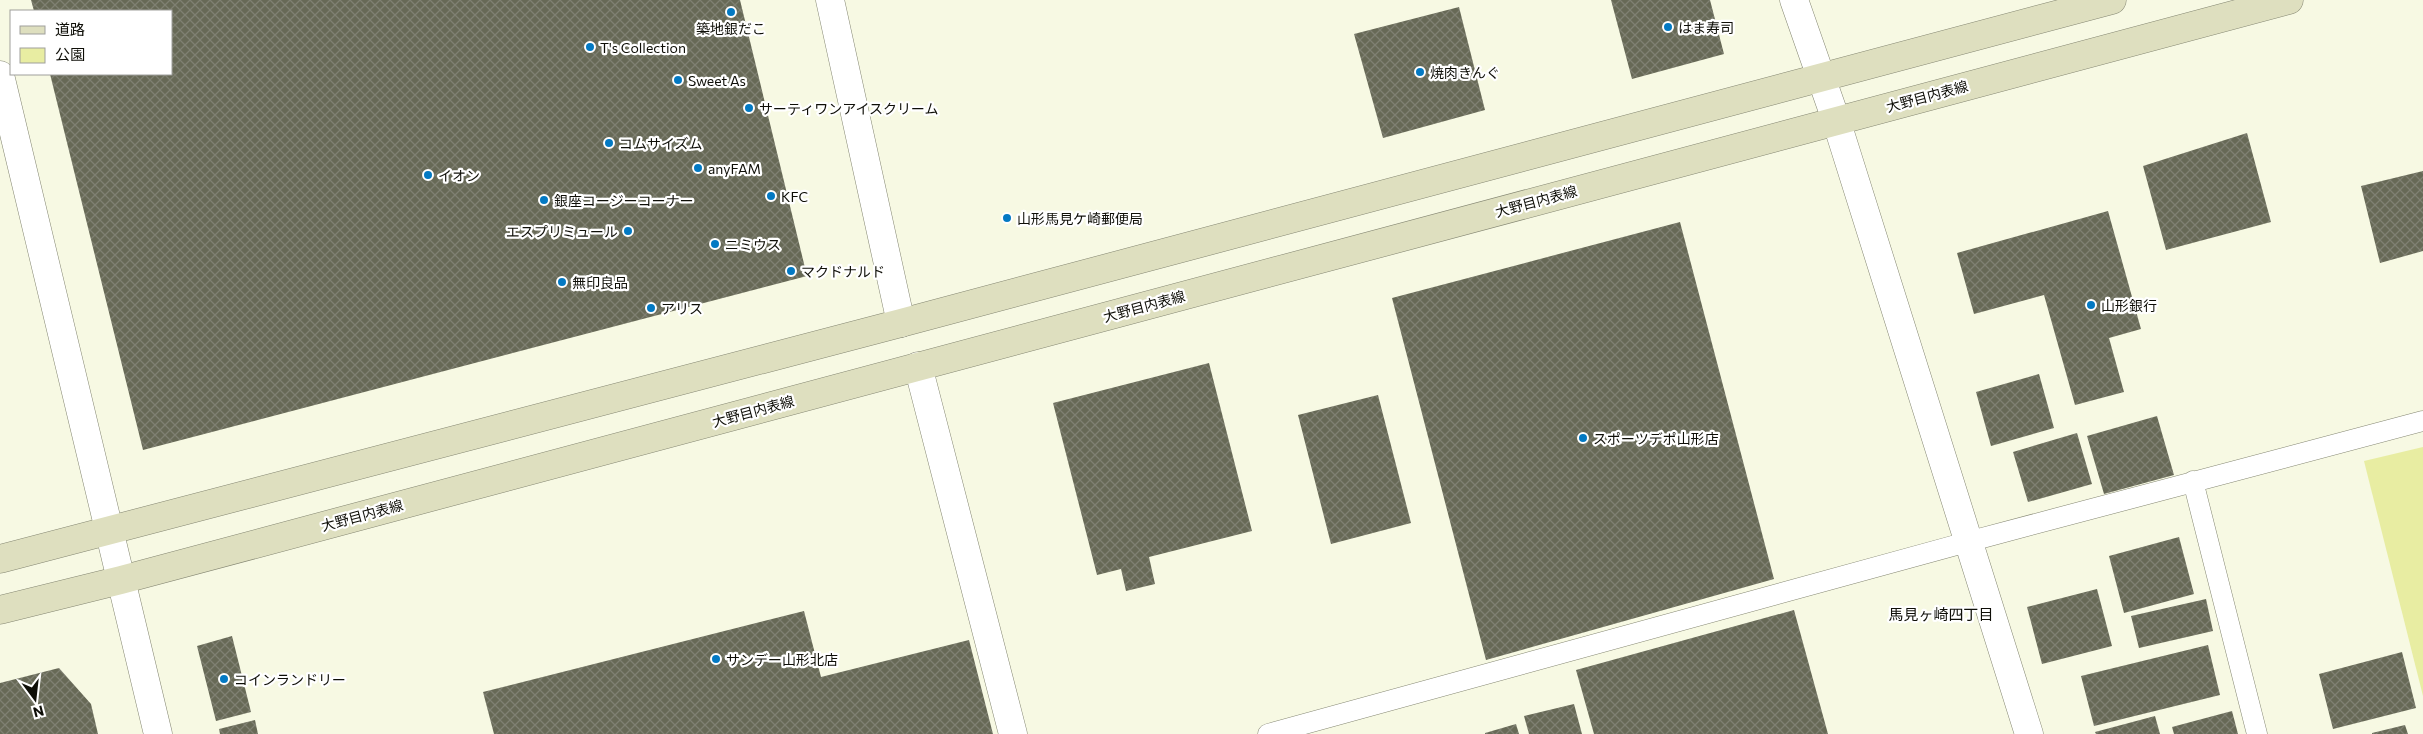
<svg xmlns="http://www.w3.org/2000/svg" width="2423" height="734" viewBox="0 0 2423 734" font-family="Commissioner,'Noto Sans JP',sans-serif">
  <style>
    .green { fill: #e8eda2 }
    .building { fill: url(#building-cross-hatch) }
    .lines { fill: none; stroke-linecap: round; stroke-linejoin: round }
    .service-casing { stroke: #848672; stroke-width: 21 }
    .minor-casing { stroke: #848672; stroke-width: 29 }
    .tertiary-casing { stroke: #848672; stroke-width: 29 }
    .secondary-casing { stroke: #848672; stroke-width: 29 }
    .service { stroke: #fff; stroke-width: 20 }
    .minor { stroke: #fff; stroke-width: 28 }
    .tertiary { stroke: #fff; stroke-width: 28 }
    .secondary { stroke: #dedfbf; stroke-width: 28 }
    .poi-dot { fill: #0379c3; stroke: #fff; stroke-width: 2 }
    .labels { text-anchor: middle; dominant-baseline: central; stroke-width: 4.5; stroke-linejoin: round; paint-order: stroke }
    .poi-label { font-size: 14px; fill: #0e0e07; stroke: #fff; text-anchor: start }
    .street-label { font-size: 14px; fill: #0e0e07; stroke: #fff }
    .neighbourhood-label { font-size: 15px; fill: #0e0e07; stroke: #fff }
  </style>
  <defs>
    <pattern id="building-cross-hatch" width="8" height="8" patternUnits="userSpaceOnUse" patternTransform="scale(1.25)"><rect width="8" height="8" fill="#676956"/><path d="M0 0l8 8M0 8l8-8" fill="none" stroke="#7f8072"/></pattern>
  </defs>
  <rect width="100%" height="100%" fill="#f7f9e3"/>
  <!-- green -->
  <path class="green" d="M2423 447V696L2364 461Z"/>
  <!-- building -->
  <path class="building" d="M31 0H740L807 276 143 450 50 74H171V11H34Z
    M1611 0H1710L1724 54 1632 79Z
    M1459 7 1485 110 1383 138 1354 34Z
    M2247 133 2271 222 2166 250 2143 166Z
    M2423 171V251L2380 263 2361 186Z
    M2108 211 2141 329 2109 338 2124 392 2075 405 2044 295 1974 314 1957 253Z
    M1680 222 1774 579 1486 660 1392 298Z
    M1209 363 1252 531 1149 557 1155 584 1126 591 1121 569 1097 575 1053 403Z
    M2039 374 2054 428 1991 446 1976 392Z
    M1378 395 1411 523 1331 544 1298 415Z
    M2157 416 2174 475 2104 494 2087 436Z
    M2077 433 2092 484 2028 502 2013 452Z
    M2179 537 2194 594 2124 613 2109 556Z
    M2097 589 2112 646 2042 664 2027 607Z
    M2206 599 2213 631 2139 648 2131 616Z
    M1794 610 1828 734H1594L1576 670Z
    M804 611 821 677 969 640 993 734H494L483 692Z
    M232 636 251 712 216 721 197 646Z
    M2208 645 2220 695 2094 726 2081 676Z
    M2402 652 2416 708 2333 729 2319 674Z
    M59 668 91 704 98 734H0V683Z
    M1574 704 1582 734H1529L1524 716Z
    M2232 711 2238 734H2174L2172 727Z
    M2155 716 2160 734H2096L2095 732Z
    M255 720 258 734H220L219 729Z
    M1516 724 1519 734H1485V733Z
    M2405 725 2408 734H2372V733Z"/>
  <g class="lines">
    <defs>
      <path id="service" d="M2193 481 2257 734
        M1268 734 1967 542 2423 421"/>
      <path id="minor" d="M830 0 901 323
        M918 366 1013 734"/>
      <path id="tertiary" d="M1794 0 1836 120 2029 734
        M0 75 158 734"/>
      <path id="secondary" d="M0 559 901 323 2112 0
        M0 610 121 580 2289 0"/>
    </defs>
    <!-- service casing -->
    <use href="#service" class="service-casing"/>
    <!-- minor casing -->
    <use href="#minor" class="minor-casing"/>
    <!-- tertiary casing -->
    <use href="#tertiary" class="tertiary-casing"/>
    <!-- secondary casing -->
    <use href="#secondary" class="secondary-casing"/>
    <!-- service -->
    <use href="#service" class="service"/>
    <!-- minor -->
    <use href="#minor" class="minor"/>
    <!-- tertiary -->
    <use href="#tertiary" class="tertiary"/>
    <!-- secondary -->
    <use href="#secondary" class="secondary"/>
  </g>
  <!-- markers -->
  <g class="poi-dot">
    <circle cx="731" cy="12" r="5"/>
    <circle cx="1668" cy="27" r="5"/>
    <circle cx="590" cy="47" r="5"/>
    <circle cx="1420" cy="72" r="5"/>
    <circle cx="678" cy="80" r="5"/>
    <circle cx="749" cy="108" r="5"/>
    <circle cx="609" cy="143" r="5"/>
    <circle cx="698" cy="168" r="5"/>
    <circle cx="428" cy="175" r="5"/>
    <circle cx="771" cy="196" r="5"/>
    <circle cx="544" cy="200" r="5"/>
    <circle cx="1007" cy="218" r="5"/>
    <circle cx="628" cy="231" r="5"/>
    <circle cx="715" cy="244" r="5"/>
    <circle cx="791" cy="271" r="5"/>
    <circle cx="562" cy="282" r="5"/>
    <circle cx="2091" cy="305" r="5"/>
    <circle cx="651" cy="308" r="5"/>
    <circle cx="1583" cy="438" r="5"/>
    <circle cx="716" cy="659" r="5"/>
    <circle cx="224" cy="679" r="5"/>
  </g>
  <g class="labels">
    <!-- poi labels -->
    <g class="poi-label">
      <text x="1678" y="27">はま寿司</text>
      <text x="731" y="28" text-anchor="middle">築地銀だこ</text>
      <text x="600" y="47">T's Collection</text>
      <text x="1430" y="72">焼肉きんぐ</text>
      <text x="688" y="80">Sweet As</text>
      <text x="759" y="108">サーティワンアイスクリーム</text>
      <text x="619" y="143">コムサイズム</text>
      <text x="708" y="168">anyFAM</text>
      <text x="438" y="175">イオン</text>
      <text x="781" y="196">KFC</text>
      <text x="554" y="200">銀座コージーコーナー</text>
      <text x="1017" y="218">山形馬見ケ崎郵便局</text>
      <text x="618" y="231" text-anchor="end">エスプリミュール</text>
      <text x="725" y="244">ニミウス</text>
      <text x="801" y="271">マクドナルド</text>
      <text x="572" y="282">無印良品</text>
      <text x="2101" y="305">山形銀行</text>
      <text x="661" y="308">アリス</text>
      <text x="1593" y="438">スポーツデポ山形店</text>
      <text x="726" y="659">サンデー山形北店</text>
      <text x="234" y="679">コインランドリー</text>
    </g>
    <!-- street labels -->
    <g class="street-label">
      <text transform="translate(1927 96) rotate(-15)">大野目内表線</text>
      <text transform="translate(1536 201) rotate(-15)">大野目内表線</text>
      <text transform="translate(1144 306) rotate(-15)">大野目内表線</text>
      <text transform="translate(753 411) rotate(-15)">大野目内表線</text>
      <text transform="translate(362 515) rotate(-15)">大野目内表線</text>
    </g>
    <!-- neighbourhood labels -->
    <g class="neighbourhood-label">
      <text x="1941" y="614">馬見ヶ崎四丁目</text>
    </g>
  </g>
  <!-- legend -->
  <rect x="10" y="10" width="162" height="65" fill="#ffffff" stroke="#9f9f9c"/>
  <rect x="20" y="26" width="25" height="8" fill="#dedfbf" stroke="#9f9f9c"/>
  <text x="55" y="35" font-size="15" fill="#0e0e07">道路</text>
  <rect x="20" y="48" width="25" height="15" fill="#e8eda2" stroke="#9f9f9c"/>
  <text x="55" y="60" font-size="15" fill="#0e0e07">公園</text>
  <!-- north arrow -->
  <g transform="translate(35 699) rotate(165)" stroke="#ffffff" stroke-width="4" paint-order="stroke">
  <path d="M0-4L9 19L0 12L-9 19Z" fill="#0e0e07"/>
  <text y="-8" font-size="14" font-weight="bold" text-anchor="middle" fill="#0e0e07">N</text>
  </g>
</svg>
